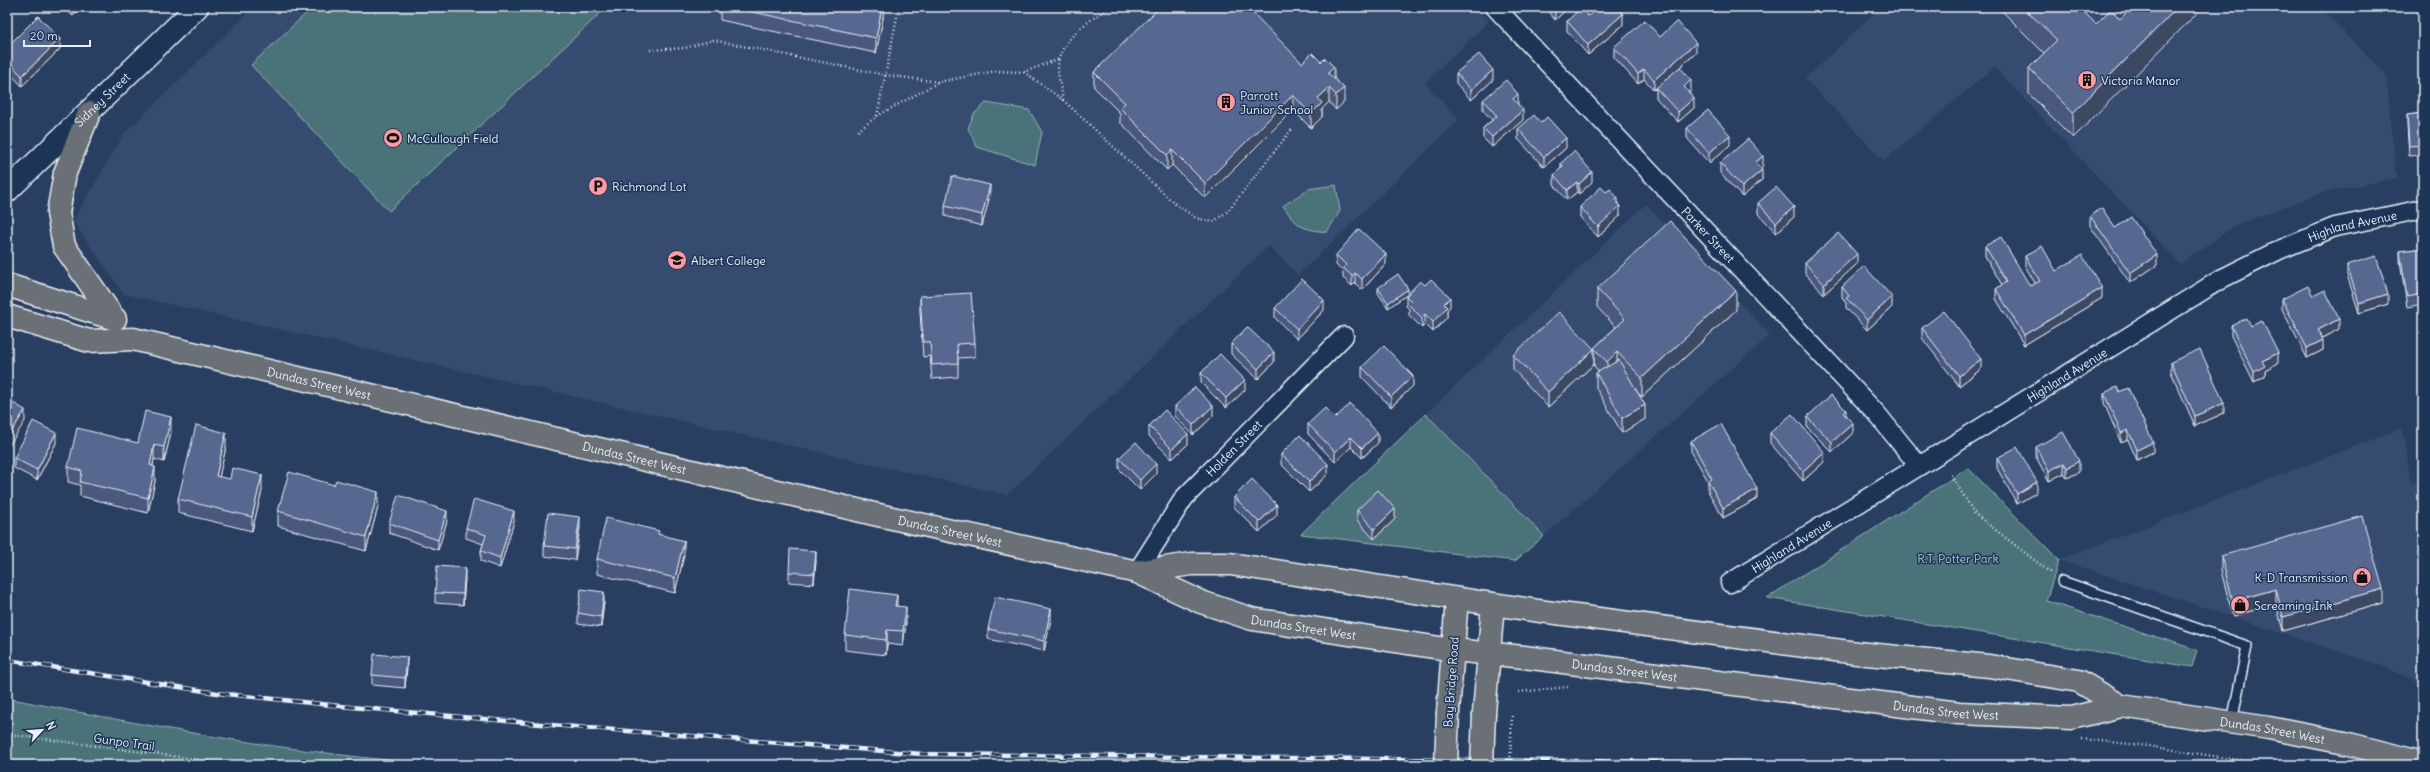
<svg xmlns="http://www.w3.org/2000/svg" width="2430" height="772" viewBox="0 0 2430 772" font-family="Delius,sans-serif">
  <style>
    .built { fill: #364b70 }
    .green { fill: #4a7378; stroke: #99b2b8 }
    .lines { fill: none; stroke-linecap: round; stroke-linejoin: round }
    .lane-casing { stroke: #e8f1f8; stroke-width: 12 }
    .street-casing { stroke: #e8f1f8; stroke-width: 21 }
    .secondary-casing { stroke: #e8f1f8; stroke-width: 25 }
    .primary-casing { stroke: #e8f1f8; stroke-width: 25 }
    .path { stroke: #e8f1f8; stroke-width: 2.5; stroke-dasharray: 1 3; stroke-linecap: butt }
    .lane { stroke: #1d3557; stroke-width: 9 }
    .street { stroke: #1d3557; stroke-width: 18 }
    .secondary { stroke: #1d3557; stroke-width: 22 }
    .primary { stroke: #6b6f75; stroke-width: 22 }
    .rail-casing { stroke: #e8f1f8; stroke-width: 4.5 }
    .rail { stroke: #1d3557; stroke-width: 3; stroke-dasharray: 9; stroke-linecap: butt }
    .primary-bridge-casing { stroke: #e8f1f8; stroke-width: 25; stroke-linecap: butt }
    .path-bridge { stroke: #e8f1f8; stroke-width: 2.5; stroke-dasharray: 1 3; stroke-linecap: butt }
    .primary-bridge { stroke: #6b6f75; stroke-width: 22 }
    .wall { fill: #4a597b; stroke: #e8f1f8 }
    .shaded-wall { fill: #3c4864; stroke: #e8f1f8 }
    .building { fill: #56678f; stroke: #e8f1f8 }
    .labels { text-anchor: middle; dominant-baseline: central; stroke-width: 3; stroke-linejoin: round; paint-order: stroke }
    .poi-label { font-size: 12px; fill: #e8f1f8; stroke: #1d3557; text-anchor: start }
    .street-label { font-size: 12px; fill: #e8f1f8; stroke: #1d3557 }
    .park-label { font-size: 12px; fill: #b1c5cb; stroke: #1d3557 }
  </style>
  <rect width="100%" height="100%" fill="#283f62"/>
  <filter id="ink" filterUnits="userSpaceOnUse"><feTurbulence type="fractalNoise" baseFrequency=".025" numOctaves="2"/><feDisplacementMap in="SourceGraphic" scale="8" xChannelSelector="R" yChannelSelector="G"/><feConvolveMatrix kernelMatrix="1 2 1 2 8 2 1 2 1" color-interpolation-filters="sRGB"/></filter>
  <g filter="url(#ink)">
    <!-- built -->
    <path class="built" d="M254 7H1475L1489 21 1425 83 1459 120 1298 275 1269 246 1007 495 124 294 73 221 124 134Z
      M1880 7H2320L2386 75 2397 178 2321 193 2236 225 2180 264 1994 67 1884 161 1805 79Z
      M1646 204 1770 335 1544 536 1426 414Z
      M2403 428 2411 483 2423 481V684L2379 665 2059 560Z"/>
    <!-- green -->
    <path class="green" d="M313 7H607L389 211 251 65Z
      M986 103 1029 110 1042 132 1035 165 977 147 968 128 974 114Z
      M1336 185 1340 211 1327 232C1301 229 1298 227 1283 206L1308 189Z
      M1426 414 1544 536 1515 561 1301 534Z
      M1968 468 2059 560 2046 601 2197 650 2192 667 1767 598Z
      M7 698C151 727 297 754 443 765H19L7 763Z"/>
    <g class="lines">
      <defs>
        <path id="lane" d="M2062 581 2247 646 2232 722"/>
        <g id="street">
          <path id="s1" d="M1495 7 1877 414 1919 466"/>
          <path id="s2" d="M1137 572 1184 498 1344 336"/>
          <path id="s3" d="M1730 583 2223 278 2279 250 2335 227 2423 209"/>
        </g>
        <g id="secondary">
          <path id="s4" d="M7 191 197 7"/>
        </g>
        <g id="primary">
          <path d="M89 113 65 173 58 213 64 246 113 317"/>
          <path d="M7 285 115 319"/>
          <path id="s5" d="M7 316 89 341 133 339 874 514 1137 572 1201 602 1252 619 1453 650 1524 657 1959 713 2071 718 2121 706 2269 728 2345 743 2423 763"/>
          <path d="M1137 572 1192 564H1230L1532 610 1857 653 1989 666 2079 681 2121 706"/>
          <path d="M1448 712 1457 599"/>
          <path d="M1484 713 1493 604"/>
        </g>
      </defs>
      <!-- lane casing -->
      <use href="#lane" class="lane-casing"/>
      <!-- street casing -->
      <use href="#street" class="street-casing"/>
      <!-- secondary casing -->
      <use href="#secondary" class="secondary-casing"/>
      <!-- primary casing -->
      <use href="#primary" class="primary-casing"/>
      <!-- path -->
      <path class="path" d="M650 50 685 48 713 40 885 75 939 82
        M1024 72 1063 100 1174 203 1196 218 1213 222 1228 211 1292 129
        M1063 100C1061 87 1056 72 1059 59 1065 36 1092 18 1111 7
        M877 116 899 7
        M858 131 877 116 939 82 996 71 1024 72 1059 59
        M1951 475 1975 514 2051 573
        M1519 692 1568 687
        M7 734 239 765
        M2082 739 2149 746 2271 765"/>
      <!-- lane -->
      <use href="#lane" class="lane"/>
      <!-- street -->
      <use href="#street" class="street"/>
      <!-- secondary -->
      <use href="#secondary" class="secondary"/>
      <!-- primary -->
      <use href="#primary" class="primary"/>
      <defs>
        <path id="rail" d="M7 660 217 693 340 706 563 726 922 754 1928 765"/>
      </defs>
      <!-- rail casing -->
      <use href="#rail" class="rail-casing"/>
      <!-- rail -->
      <use href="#rail" class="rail"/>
      <defs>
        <path id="primary-bridge" d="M1446 765 1448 712
          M1482 765 1484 713"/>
      </defs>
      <!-- primary-bridge casing -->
      <use href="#primary-bridge" class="primary-bridge-casing"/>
      <!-- path-bridge -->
      <path class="path-bridge" d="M1510 765 1512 714"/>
      <!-- primary-bridge -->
      <use href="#primary-bridge" class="primary-bridge"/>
    </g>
    <!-- wall -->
    <path class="wall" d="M63 7H82L73 16Z
      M720 7H883V18L876 53 720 20Z
      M1544 7H1569L1555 20Z
      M1998 7H2079L2096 24 2120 19 2073 138 2029 94V68L2044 53Z
      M1567 21 1623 25 1588 55 1567 31Z
      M1660 37 1696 53 1654 90 1644 79 1638 84 1614 57V47Z
      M7 47 60 49 22 86 7 70Z
      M1302 63 1334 78 1344 102 1336 110 1329 102 1322 109V117L1311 128 1293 110 1205 198 1172 165 1167 170 1120 122V113L1094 87V72Z
      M1456 73 1493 80 1471 100 1456 83Z
      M1656 88 1691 90 1689 92 1694 108 1678 122 1656 98Z
      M1483 100 1518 104 1523 120 1492 147 1483 138V128L1492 120 1483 110Z
      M2423 113V155L2409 156 2407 125V115Z
      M1541 123 1566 148 1544 167 1518 139V129Z
      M1687 128 1730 145 1709 163 1687 138Z
      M1561 163 1592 182 1579 194 1577 192 1567 200 1554 185V175L1561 169Z
      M1720 163 1763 166 1761 168 1762 180 1742 197 1720 173Z
      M990 195 982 226 945 216V206Z
      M1758 203 1794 217 1776 233 1758 213Z
      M1618 205 1620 216 1598 237 1580 217V207Z
      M2090 216 2157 265 2130 283 2090 226Z
      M1985 246 2030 286 2035 283 2025 266V256L2056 271 2102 298 2024 345 1996 299V289L2002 285 1985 256Z
      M2423 248V304L2407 307 2400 261V251Z
      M1336 255 1386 264 1362 290 1355 283 1352 286 1343 278V272L1336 265Z
      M1805 263 1857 264 1824 294 1805 274Z
      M2347 265 2388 304 2359 313 2347 275Z
      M1425 285 1450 307 1447 310V317L1433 332 1425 324 1422 328 1409 315V309L1406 306V295L1388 308 1378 293V288L1408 294Z
      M1842 287 1892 307 1867 330 1846 308V303L1842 297Z
      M1597 289 1736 310 1642 397 1638 393 1645 419 1622 433 1596 388V373L1599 372 1594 366V348L1616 327 1597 307Z
      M920 296 975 343V357L958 358V377L932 379 930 356 923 357 920 311Z
      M2313 296 2339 329 2322 338 2323 350 2307 358 2282 309V299Z
      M1275 308 1324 310 1297 339 1275 318Z
      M2231 326H2251L2278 363 2265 370V376L2254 382 2231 336Z
      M1922 328 1981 369 1959 386 1922 338Z
      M1231 344 1274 362 1258 379 1231 354Z
      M1513 355 1594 364 1548 407 1513 369Z
      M2171 362 2224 413 2195 426 2171 372Z
      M1362 367 1413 386 1391 407 1362 377Z
      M1201 373 1245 390 1226 408 1201 383Z
      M2119 392 2153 452 2137 460 2128 440 2121 443 2104 403V393Z
      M1175 406 1213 416 1193 435 1175 416Z
      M1846 416 1853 433 1832 452 1807 427V417Z
      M1335 418 1378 443 1362 458 1351 447 1335 462 1308 434V424Z
      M1149 426 1188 444 1172 459 1149 436Z
      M171 432 164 462 154 459 153 466 155 481 148 513 80 496V485L68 482V467Z
      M1770 433 1824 462 1803 481 1770 443Z
      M1691 441 1757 499 1723 518 1708 491V481L1691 451Z
      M56 443 37 480 14 468V458Z
      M226 447 219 477 262 490 252 531 178 513V499Z
      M2036 447 2079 472 2067 478 2064 473 2049 481 2036 457Z
      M1281 454 1328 474 1309 492 1281 464Z
      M1119 458 1156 474 1140 490 1119 469Z
      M1997 458 2037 492 2017 504 1997 468Z
      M1234 497 1277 515 1259 532 1234 507Z
      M378 507 366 551 278 526V511Z
      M1357 510 1395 519 1374 539 1357 520Z
      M447 521 438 550 389 533V523Z
      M514 521 500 568 481 561V551L483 544 466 538V528Z
      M580 527 575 560 544 556V546Z
      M659 535 684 555 675 593 597 574V559Z
      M2221 556 2383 603 2283 631 2276 604 2233 616 2221 571Z
      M816 561 814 584 789 582V572Z
      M465 578 463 605 435 603V593Z
      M604 602 601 627 578 624V613Z
      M897 606 906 622 903 646 887 644 886 655 845 650V635Z
      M1051 619 1044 651 988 639V629Z
      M2423 629V659L2421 658V633Z
      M407 667 405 688 372 685V675Z"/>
    <!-- shaded-wall -->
    <path class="shaded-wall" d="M73 7H82L73 16Z
      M882 7H883V18L876 53V38Z
      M1557 7H1569L1555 20V9Z
      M2178 7H2203L2073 138V113Z
      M1623 14V25L1588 55V45Z
      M60 39V49L22 86V76Z
      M1696 43V53L1654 90V80Z
      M1334 67V82L1328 73Z
      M1644 69V79L1638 84V74Z
      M1493 70V80L1471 100V90Z
      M1691 80V90L1684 97V87Z
      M1329 88V102L1322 109V117L1311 128V114L1318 98Z
      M1344 88V102L1336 110V95Z
      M1518 94V104L1513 109V99Z
      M1293 95V110L1205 198V183Z
      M1694 98V108L1678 122V112Z
      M1523 110V120L1492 147V137Z
      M1730 135V145L1709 163V153Z
      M1566 138V148L1544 167V157Z
      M1172 150V165L1167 170V155Z
      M1763 156V166L1756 172V162Z
      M1762 170V180L1742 197V187Z
      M1592 172V182L1579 194V184Z
      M1577 182V192L1567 200V190Z
      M990 185V195L982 226V215Z
      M1618 198V207L1620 206V216L1598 237V227L1615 201Z
      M1794 207V217L1776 233V223Z
      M1386 254V264L1362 290V279Z
      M1857 254V264L1824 294V284Z
      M2157 255V265L2130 283V273Z
      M1355 273V283L1352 286V276Z
      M2102 288V298L2024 345V335Z
      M1408 289V294L1388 308V303Z
      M1736 291V310L1642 397V378Z
      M2388 294V304L2359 313V303Z
      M1450 297V307L1447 310V317L1433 332V322L1444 304Z
      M1892 297V307L1867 330V320Z
      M1324 300V310L1297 339V329Z
      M1425 314V324L1422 328V318Z
      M2339 319V329L2318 340V330Z
      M2323 340V350L2307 358V348Z
      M1594 349V364L1548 407V392Z
      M1274 352V362L1258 379V369Z
      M1617 352V371L1607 380V362Z
      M2278 353V363L2265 370V376L2254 382V372L2262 361Z
      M1981 359V369L1959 386V376Z
      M1413 376V386L1391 407V397Z
      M1245 380V390L1226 408V398Z
      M2224 403V413L2195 426V416Z
      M1645 405V419L1622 433V418Z
      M1213 406V416L1193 435V425Z
      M25 410V421L7 449V439Z
      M1846 410V420L1843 413Z
      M171 417V432L164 462V447Z
      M1853 423V433L1832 452V442Z
      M2128 430V440L2121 443V433Z
      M56 433V443L37 480V470Z
      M226 433V447L216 491V476Z
      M1378 433V443L1362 458V448Z
      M1188 434V444L1172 459V449Z
      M1351 437V447L1335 462V452Z
      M2153 442V452L2137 460V450Z
      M154 445V459L150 480V465Z
      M1824 452V462L1803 481V471Z
      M2079 461V472L2067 478V468Z
      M2064 463V473L2049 481V471Z
      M1156 464V474L1140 490V480Z
      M1328 464V474L1309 492V482Z
      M155 467V481L148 513V498Z
      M262 475V490L252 531V517Z
      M2037 482V492L2017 504V494Z
      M1757 489V499L1723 518V508Z
      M378 492V507L366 551V537Z
      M1277 505V515L1259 532V522Z
      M1395 509V519L1374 539V529Z
      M447 511V521L438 550V540Z
      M514 511V521L500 568V558Z
      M580 517V527L575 560V549Z
      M684 541V555L675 593V578Z
      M816 551V561L814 584V574Z
      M465 568V578L463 605V594Z
      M2276 589V604L2233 616V601Z
      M2383 589V603L2283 631V617Z
      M604 592V602L601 627V617Z
      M897 595V609L895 606Z
      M906 607V622L903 646V631Z
      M1051 609V619L1044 651V641Z
      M887 630V644L886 655V640Z
      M407 657V667L405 688V678Z"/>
    <!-- building -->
    <path class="building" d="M729 7H882L876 38Z
      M1160 7H1247L1302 63 1312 53 1321 62 1325 58 1334 67 1328 73 1344 88 1336 95 1329 88 1318 98 1322 103 1311 114 1293 95 1205 183 1172 150 1167 155 1120 108 1125 103 1094 72Z
      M1552 7H1557L1555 9Z
      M1598 7H1616L1623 14 1588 45 1567 21 1581 8 1588 16Z
      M2023 7H2079L2096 24 2111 9 2120 19 2132 7H2178L2073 113 2029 68 2057 40Z
      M38 16 60 39 22 76 7 60V47Z
      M1645 20 1660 37 1677 21 1696 43 1654 80 1644 69 1638 74 1614 47Z
      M1479 54 1493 70 1471 90 1456 73Z
      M1680 67 1691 80 1684 87 1694 98 1678 112 1656 88Z
      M1506 80 1518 94 1513 99 1523 110 1492 137 1483 128 1497 116 1483 100Z
      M1708 110 1730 135 1709 153 1687 128Z
      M2423 113V145L2409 146 2407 115Z
      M1534 115 1541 123 1547 117 1566 138 1544 157 1518 129Z
      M1748 139 1763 156 1756 162 1762 170 1742 187 1720 163Z
      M1574 151 1592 172 1579 184 1577 182 1567 190 1554 175 1563 166 1561 163Z
      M952 176 990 185 982 215 945 206Z
      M1601 187 1606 192 1610 189 1618 198 1615 201 1620 206 1598 227 1580 207Z
      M1776 187 1794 207 1776 223 1758 203Z
      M2102 208 2115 228 2131 217 2157 255 2130 273 2090 216Z
      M1670 221 1736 291 1642 378 1617 352 1607 362 1594 348 1625 319 1597 289Z
      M1359 229 1386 254 1362 279 1355 273 1352 276 1343 268 1346 265 1336 255Z
      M1838 233 1857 254 1824 284 1805 263Z
      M2001 237 2030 286 2040 281 2025 256 2042 246 2056 271 2082 255 2102 288 2024 335 1996 289 2006 282 1985 246Z
      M2423 248V294L2407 297 2400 251Z
      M2376 256 2388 294 2359 303 2347 265Z
      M1864 266 1892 297 1867 320 1846 298 1849 296 1842 287Z
      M1398 274 1408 289 1388 303 1378 288Z
      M1302 279 1324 300 1297 329 1275 308Z
      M1431 279 1450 297 1444 304 1447 307 1433 322 1425 314 1422 318 1409 305 1412 302 1406 296 1420 281 1425 285Z
      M2308 286 2313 296 2325 290 2339 319 2318 330 2323 340 2307 348 2282 299Z
      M971 293 975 343 957 344 958 363 932 365 930 342H923L920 296Z
      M1944 311 1981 359 1959 376 1922 328Z
      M1559 312 1594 349 1548 392 1513 355Z
      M2247 318 2251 326 2262 321 2278 353 2262 361 2265 366 2254 372 2231 326Z
      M1247 327 1274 352 1258 369 1231 344Z
      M1384 346 1413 376 1391 397 1362 367Z
      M2200 349 2224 403 2195 416 2171 362Z
      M1220 354 1245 380 1226 398 1201 373Z
      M1619 360 1645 405 1622 418 1596 373Z
      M1195 387 1213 406 1193 425 1175 406Z
      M2117 387 2119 392 2128 388 2153 442 2137 450 2128 430 2121 433 2104 393Z
      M1831 395 1846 410 1843 413 1853 423 1832 442 1807 417Z
      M10 401 25 410 7 439V406Z
      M1350 404 1378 433 1362 448 1351 437 1335 452 1308 424 1325 408 1335 418Z
      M1165 410 1188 434 1172 449 1149 426Z
      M145 411 171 417 164 447 154 445 150 465 155 467 148 498 80 482 82 471 68 467 77 428 138 443Z
      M1792 414 1824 452 1803 471 1770 433Z
      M33 421 56 433 37 470 14 458Z
      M1721 424 1757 489 1723 508 1708 481 1712 479 1691 441Z
      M196 425 226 433 216 476 230 479 232 468 262 475 252 517 178 499Z
      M2063 432 2079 461 2067 468 2064 463 2049 471 2036 447Z
      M1300 435 1328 464 1309 482 1281 454Z
      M1136 442 1156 464 1140 480 1119 458Z
      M2017 447 2037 482 2017 494 1997 458Z
      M289 472 334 485 336 480 378 492 366 537 278 511Z
      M1252 479 1277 505 1259 522 1234 497Z
      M1378 490 1395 509 1374 529 1357 510Z
      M398 495 447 511 438 540 389 523Z
      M474 499 514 511 500 558 481 551 486 535 466 528Z
      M548 513 580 517 575 549 544 546Z
      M2362 516 2383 589 2283 617 2276 589 2233 601 2221 556Z
      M606 518 659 531 658 534 684 541 675 578 597 559Z
      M790 549 816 551 814 574 789 572Z
      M437 566 465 568 463 594 435 593Z
      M581 589 604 592 601 617 578 613Z
      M850 589 897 595 895 606 906 607 903 631 887 630 886 640 845 635Z
      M995 597 1051 609 1044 641 988 629Z
      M374 654 407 657 405 678 372 675Z"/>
  </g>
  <!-- icons -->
  <defs>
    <symbol id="building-disc" viewBox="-11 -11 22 22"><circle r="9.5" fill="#ff9aa2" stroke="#1d3557"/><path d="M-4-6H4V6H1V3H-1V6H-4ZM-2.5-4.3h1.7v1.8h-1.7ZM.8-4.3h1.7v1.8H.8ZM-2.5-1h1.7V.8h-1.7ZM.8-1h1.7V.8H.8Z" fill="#111"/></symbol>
    <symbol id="stadium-disc" viewBox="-11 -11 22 22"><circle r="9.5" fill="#ff9aa2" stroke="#1d3557"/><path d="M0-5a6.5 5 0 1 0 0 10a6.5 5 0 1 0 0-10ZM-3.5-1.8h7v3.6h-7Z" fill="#111"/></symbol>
    <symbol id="parking-disc" viewBox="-11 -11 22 22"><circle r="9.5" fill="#ff9aa2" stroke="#1d3557"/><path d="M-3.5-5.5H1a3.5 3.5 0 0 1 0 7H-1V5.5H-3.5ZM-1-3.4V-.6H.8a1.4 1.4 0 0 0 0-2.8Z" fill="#111"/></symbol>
    <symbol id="school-disc" viewBox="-11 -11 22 22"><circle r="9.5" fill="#ff9aa2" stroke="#1d3557"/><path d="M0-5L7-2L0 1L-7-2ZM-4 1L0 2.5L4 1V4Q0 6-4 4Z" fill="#111"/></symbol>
    <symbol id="shop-disc" viewBox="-11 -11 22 22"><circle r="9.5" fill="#ff9aa2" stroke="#1d3557"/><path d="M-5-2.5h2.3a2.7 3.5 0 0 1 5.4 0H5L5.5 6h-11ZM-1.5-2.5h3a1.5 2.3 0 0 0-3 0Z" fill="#111"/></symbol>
  </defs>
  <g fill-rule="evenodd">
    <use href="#building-disc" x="2076" y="69" width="22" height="22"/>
    <use href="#building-disc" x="1215" y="91" width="22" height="22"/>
    <use href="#stadium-disc" x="382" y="127" width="22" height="22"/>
    <use href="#parking-disc" x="587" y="175" width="22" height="22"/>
    <use href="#school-disc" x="666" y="249" width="22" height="22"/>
    <use href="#shop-disc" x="2351" y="566" width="22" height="22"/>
    <use href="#shop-disc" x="2229" y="594" width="22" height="22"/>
  </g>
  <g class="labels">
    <!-- poi labels -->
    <g class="poi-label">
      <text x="2101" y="80">Victoria Manor</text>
      <text x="1240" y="95">Parrott<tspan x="1240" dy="14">Junior School</tspan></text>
      <text x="407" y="138">McCullough Field</text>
      <text x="612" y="186">Richmond Lot</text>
      <text x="691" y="260">Albert College</text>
      <text x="2348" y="577" text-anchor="end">K-D Transmission</text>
      <text x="2254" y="605">Screaming Ink</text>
    </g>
    <!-- street labels -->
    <g class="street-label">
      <text stroke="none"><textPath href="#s4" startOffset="132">Sidney Street</textPath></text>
      <text stroke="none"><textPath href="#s3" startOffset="720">Highland Avenue</textPath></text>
      <text stroke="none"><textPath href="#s1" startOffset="312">Parker Street</textPath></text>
      <text stroke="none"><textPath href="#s3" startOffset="396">Highland Avenue</textPath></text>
      <text stroke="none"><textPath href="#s5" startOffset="321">Dundas Street West</textPath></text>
      <text stroke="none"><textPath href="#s2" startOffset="158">Holden Street</textPath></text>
      <text stroke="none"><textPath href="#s5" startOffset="645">Dundas Street West</textPath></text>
      <text stroke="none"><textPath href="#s5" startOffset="969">Dundas Street West</textPath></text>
      <text stroke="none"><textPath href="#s3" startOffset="72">Highland Avenue</textPath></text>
      <text stroke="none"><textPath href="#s5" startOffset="1337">Dundas Street West</textPath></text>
      <text stroke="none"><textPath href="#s5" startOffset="1661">Dundas Street West</textPath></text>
      <text transform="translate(1451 682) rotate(-86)">Bay Bridge Road</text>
      <text stroke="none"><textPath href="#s5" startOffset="1985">Dundas Street West</textPath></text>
      <text stroke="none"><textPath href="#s5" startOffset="2315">Dundas Street West</textPath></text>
      <text transform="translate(124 742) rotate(8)">Gunpo Trail</text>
    </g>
    <!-- park labels -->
    <g class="park-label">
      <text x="1958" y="558">R.T. Potter Park</text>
    </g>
  </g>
  <!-- margin -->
  <rect width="2430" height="772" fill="none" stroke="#1d3557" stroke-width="24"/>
  <rect x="12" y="12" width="2406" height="748" fill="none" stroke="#e8f1f8" stroke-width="1.5" filter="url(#ink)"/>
  <!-- north arrow -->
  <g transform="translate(42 730) rotate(64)" stroke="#1d3557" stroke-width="3" paint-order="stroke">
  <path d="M0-3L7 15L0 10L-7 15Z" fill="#e8f1f8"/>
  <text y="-6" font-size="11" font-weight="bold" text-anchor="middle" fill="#e8f1f8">N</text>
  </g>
  <!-- scale -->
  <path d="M24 40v6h66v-6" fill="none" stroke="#e8f1f8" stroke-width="2"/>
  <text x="30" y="40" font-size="12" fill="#e8f1f8" stroke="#1d3557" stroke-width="3" paint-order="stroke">20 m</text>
</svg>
